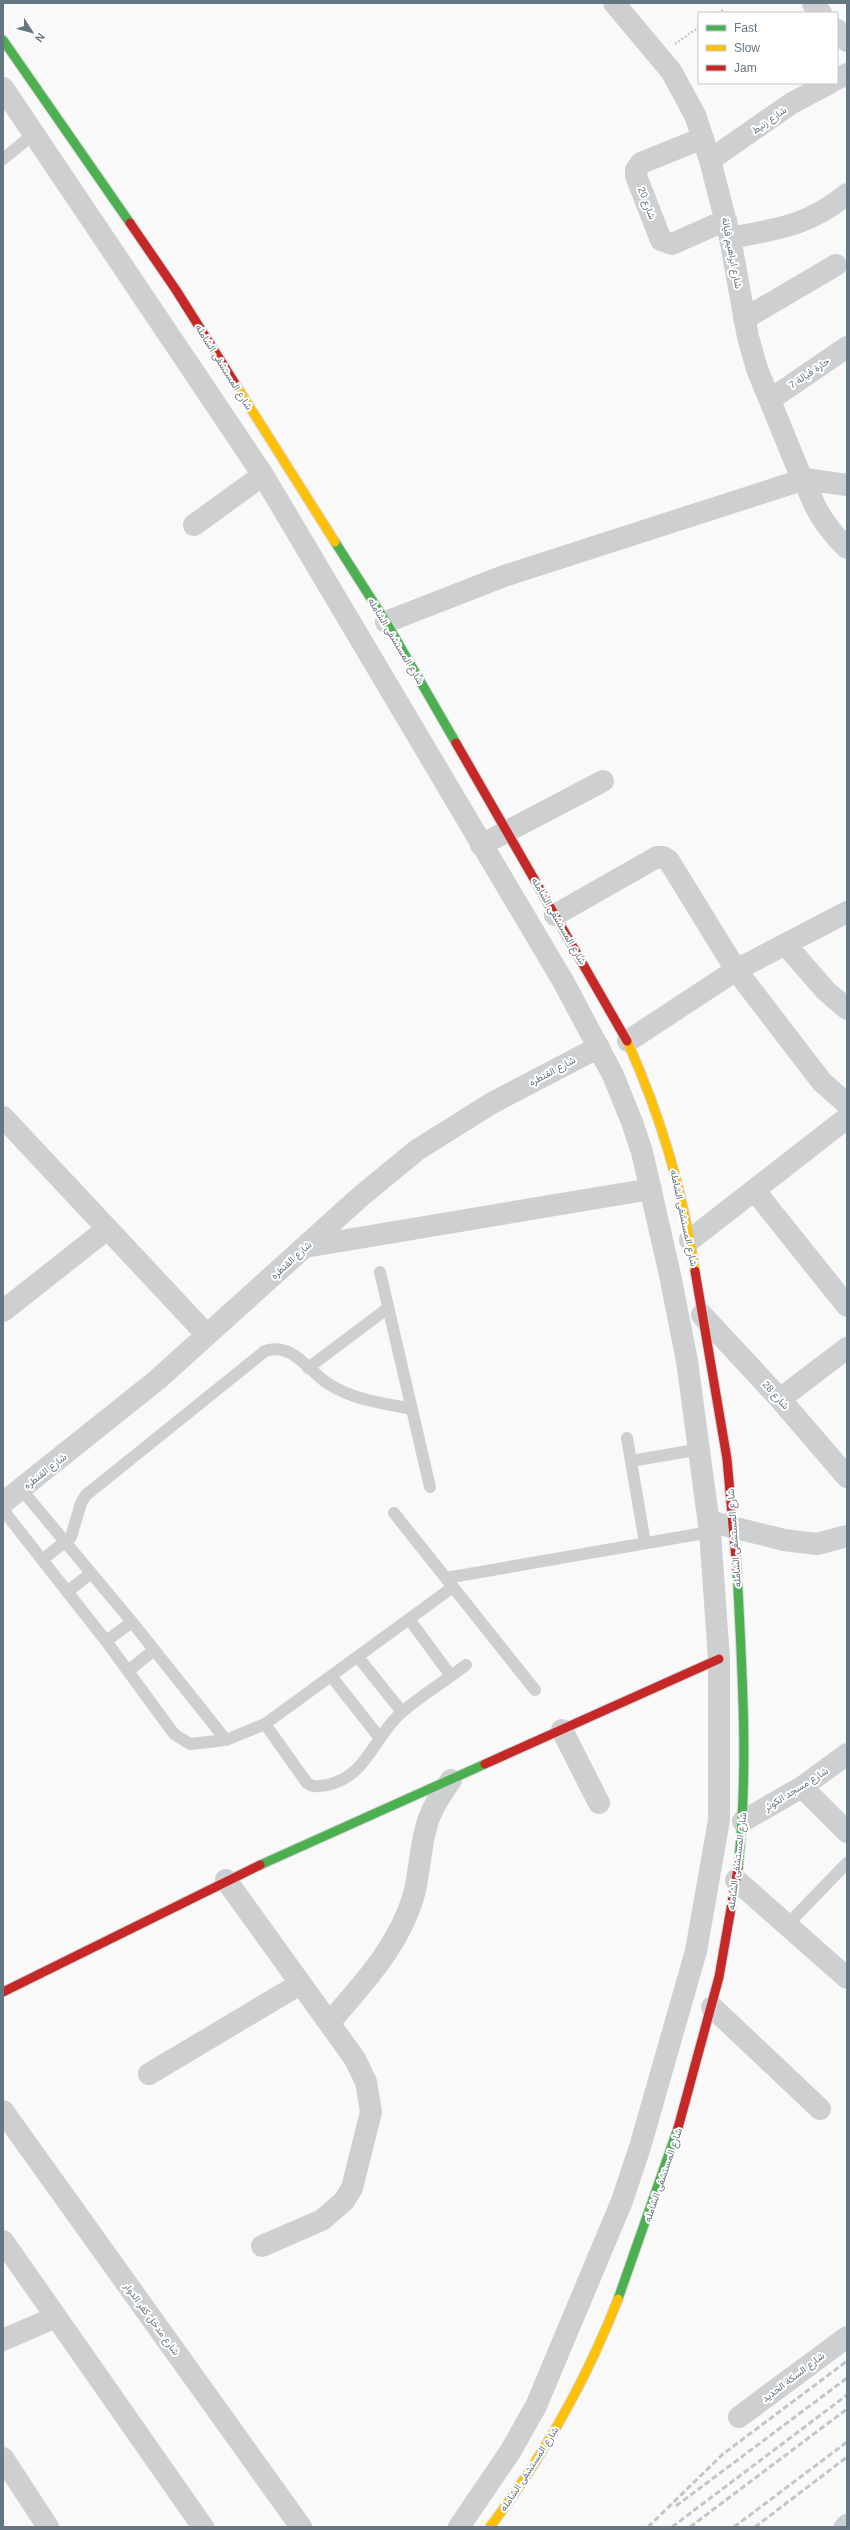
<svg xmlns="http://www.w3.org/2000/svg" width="850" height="2530" viewBox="0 0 850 2530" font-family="Helvetica,Vazirmatn,sans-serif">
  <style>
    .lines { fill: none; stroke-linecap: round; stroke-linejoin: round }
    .fast-casing { stroke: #d5d6d7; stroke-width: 11 }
    .slow-casing { stroke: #d5d6d7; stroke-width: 11 }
    .jam-casing { stroke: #d5d6d7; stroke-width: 11 }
    .path { stroke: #cbcccd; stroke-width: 2.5; stroke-dasharray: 2 2; stroke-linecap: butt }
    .lane { stroke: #cecfd0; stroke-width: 12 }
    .street { stroke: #cecfd0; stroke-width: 22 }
    .fast { stroke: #4caf50; stroke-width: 9 }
    .slow { stroke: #ffc107; stroke-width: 9 }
    .jam { stroke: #c62828; stroke-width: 9 }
    .rail { stroke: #c3c5c6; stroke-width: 3; stroke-dasharray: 6 3; stroke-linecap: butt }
    .labels { text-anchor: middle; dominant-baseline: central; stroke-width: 4; stroke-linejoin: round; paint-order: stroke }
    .street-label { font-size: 10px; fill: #657683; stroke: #fff }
  </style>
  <rect width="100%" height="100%" fill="#f9f9f9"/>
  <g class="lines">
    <defs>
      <path id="fast" d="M3 40 130 223
        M335 542 386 622 456 743
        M737 1570C742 1670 749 1769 738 1868
        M260 1865 485 1764
        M618 2299 678 2128"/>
      <path id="slow" d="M234 382 335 542
        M627 1041C660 1114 683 1191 695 1271
        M490 2527C543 2457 586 2381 618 2299"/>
      <path id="jam" d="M130 223 176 290 234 382
        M456 743 627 1041
        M695 1271 727 1459 737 1570
        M485 1764 719 1659
        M3 1992 260 1865
        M678 2128 719 1977 738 1868"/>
    </defs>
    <!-- fast casing -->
    <use href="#fast" class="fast-casing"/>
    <!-- slow casing -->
    <use href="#slow" class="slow-casing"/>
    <!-- jam casing -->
    <use href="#jam" class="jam-casing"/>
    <!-- path -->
    <path class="path" d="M718 13 723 10
      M675 44 699 27"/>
    <!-- lane -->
    <path class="lane" d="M3 159 35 133
      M380 1272 430 1487
      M308 1368 388 1308
      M627 1438 645 1543
      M631 1461 701 1449
      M21 1489 132 1622 226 1740
      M3 1510 106 1641 174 1734 190 1744 226 1740 265 1724 453 1587
      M394 1513 535 1690
      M42 1560 71 1537 81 1503 86 1495 265 1351C292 1342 307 1369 327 1383 353 1400 382 1403 412 1409
      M446 1578 710 1532
      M67 1592 91 1573
      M409 1619 451 1676
      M106 1641 132 1622
      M358 1657 402 1712
      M128 1671 154 1650
      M331 1676 379 1737
      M265 1724 307 1783C314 1788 319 1786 327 1785 368 1776 373 1737 402 1712 422 1695 445 1681 466 1665
      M787 1925 847 1863"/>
    <!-- street -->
    <path class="street" d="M614 3 671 71 695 115 710 160 730 238 748 337 757 369 800 474 805 479 847 485
      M813 4 821 13
      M837 30 847 41
      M837 79 847 74
      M3 88 263 475 563 981 613 1075 632 1122 642 1152 670 1275 687 1361 710 1532 719 1659V1820L696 1951 640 2147 622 2201 536 2406 510 2452 459 2527
      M703 138 641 163 636 170V176L661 240 672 244 726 220
      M710 160 792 103 830 83
      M730 238C778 229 808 226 847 194
      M744 319 836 265
      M771 399 847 347
      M194 525 263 475
      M386 622 504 576 805 479C812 507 826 528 847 548
      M481 845 603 781
      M555 915 657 857H663L669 861 736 970 822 1082 847 1104
      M785 944 826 991 847 1009
      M628 1041 736 970 847 912
      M3 1117 207 1335
      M755 1191 847 1306
      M690 1240 847 1118
      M305 1247 651 1189
      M3 1311 107 1229
      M702 1315 780 1399 847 1477
      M780 1399 847 1348
      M3 1503 157 1380 360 1197 417 1150 492 1103 599 1047
      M716 1523 784 1540 817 1544 847 1536
      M562 1730 599 1803
      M802 1787 847 1832
      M743 1821 802 1787 847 1754
      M226 1880 355 2059 366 2082 371 2112 352 2188 344 2201 322 2220 262 2246
      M736 1880 847 1978
      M712 2007 820 2109
      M329 2023C362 1985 400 1945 414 1894 421 1867 420 1837 432 1811 437 1800 444 1790 451 1780
      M149 2074 300 1984
      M3 2111 301 2527
      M3 2241 203 2527
      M3 2340 56 2317
      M739 2417 847 2337
      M3 2458 48 2527
      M845 2527 847 2525"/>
    <!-- fast -->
    <use href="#fast" class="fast"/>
    <!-- slow -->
    <use href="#slow" class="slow"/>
    <!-- jam -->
    <use href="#jam" class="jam"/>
    <!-- rail -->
    <path class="rail" d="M676 2506 847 2378
      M648 2527 723 2454 847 2361
      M672 2527 847 2395
      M690 2527 847 2409
      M734 2527 847 2442
      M755 2527 847 2457"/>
  </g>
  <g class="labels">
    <!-- street labels -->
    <g class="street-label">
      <text transform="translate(769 120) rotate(-35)">شارع زنيط</text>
      <text transform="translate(647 203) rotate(69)">شارع 20</text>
      <text transform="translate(732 253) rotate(79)">شارع ابراهيم فيالة</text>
      <text transform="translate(224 367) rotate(58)">شارع المستشفى الشامله</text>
      <text transform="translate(809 373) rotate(-34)">حارة فيالة 7</text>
      <text transform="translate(396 641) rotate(59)">شارع المستشفى الشامله</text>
      <text transform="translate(559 921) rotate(60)">شارع المستشفى الشامله</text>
      <text transform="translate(552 1071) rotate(-28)">شارع القنطره</text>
      <text transform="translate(684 1218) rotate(78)">شارع المستشفى الشامله</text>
      <text transform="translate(291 1260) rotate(-42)">شارع القنطره</text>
      <text transform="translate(776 1395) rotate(48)">شارع 28</text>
      <text transform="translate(45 1471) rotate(-38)">شارع القنطره</text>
      <text transform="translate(734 1538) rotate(-94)">شارع المستشفى الشامله</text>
      <text transform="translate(796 1789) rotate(-32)">شارع مسجد الكوثر</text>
      <text transform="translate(737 1861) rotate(-83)">شارع المستشفى الشامله</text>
      <text transform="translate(663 2175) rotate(-71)">شارع المستشفى الشامله</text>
      <text transform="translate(152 2319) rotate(54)">شارع مدخل كفر الدوار</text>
      <text transform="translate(793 2377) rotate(-37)">شارع السكة الحديد</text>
      <text transform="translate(529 2469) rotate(-57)">شارع المستشفى الشامله</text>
    </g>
  </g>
  <!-- border -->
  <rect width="850" height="2530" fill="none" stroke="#657683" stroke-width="8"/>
  <!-- legend -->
  <rect x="698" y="12" width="140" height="72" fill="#ffffff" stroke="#c1c8cd"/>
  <rect x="706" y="25" width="20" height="6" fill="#4caf50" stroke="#c1c8cd"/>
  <text x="734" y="32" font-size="12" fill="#657683">Fast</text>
  <rect x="706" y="45" width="20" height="6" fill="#ffc107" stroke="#c1c8cd"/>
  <text x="734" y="52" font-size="12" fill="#657683">Slow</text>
  <rect x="706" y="65" width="20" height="6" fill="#c62828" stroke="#c1c8cd"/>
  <text x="734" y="72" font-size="12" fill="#657683">Jam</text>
  <!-- north arrow -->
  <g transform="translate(32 32) rotate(126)" stroke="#ffffff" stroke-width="3" paint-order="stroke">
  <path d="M0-3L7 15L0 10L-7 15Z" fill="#657683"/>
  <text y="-6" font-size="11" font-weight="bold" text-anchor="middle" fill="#657683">N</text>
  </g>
</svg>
